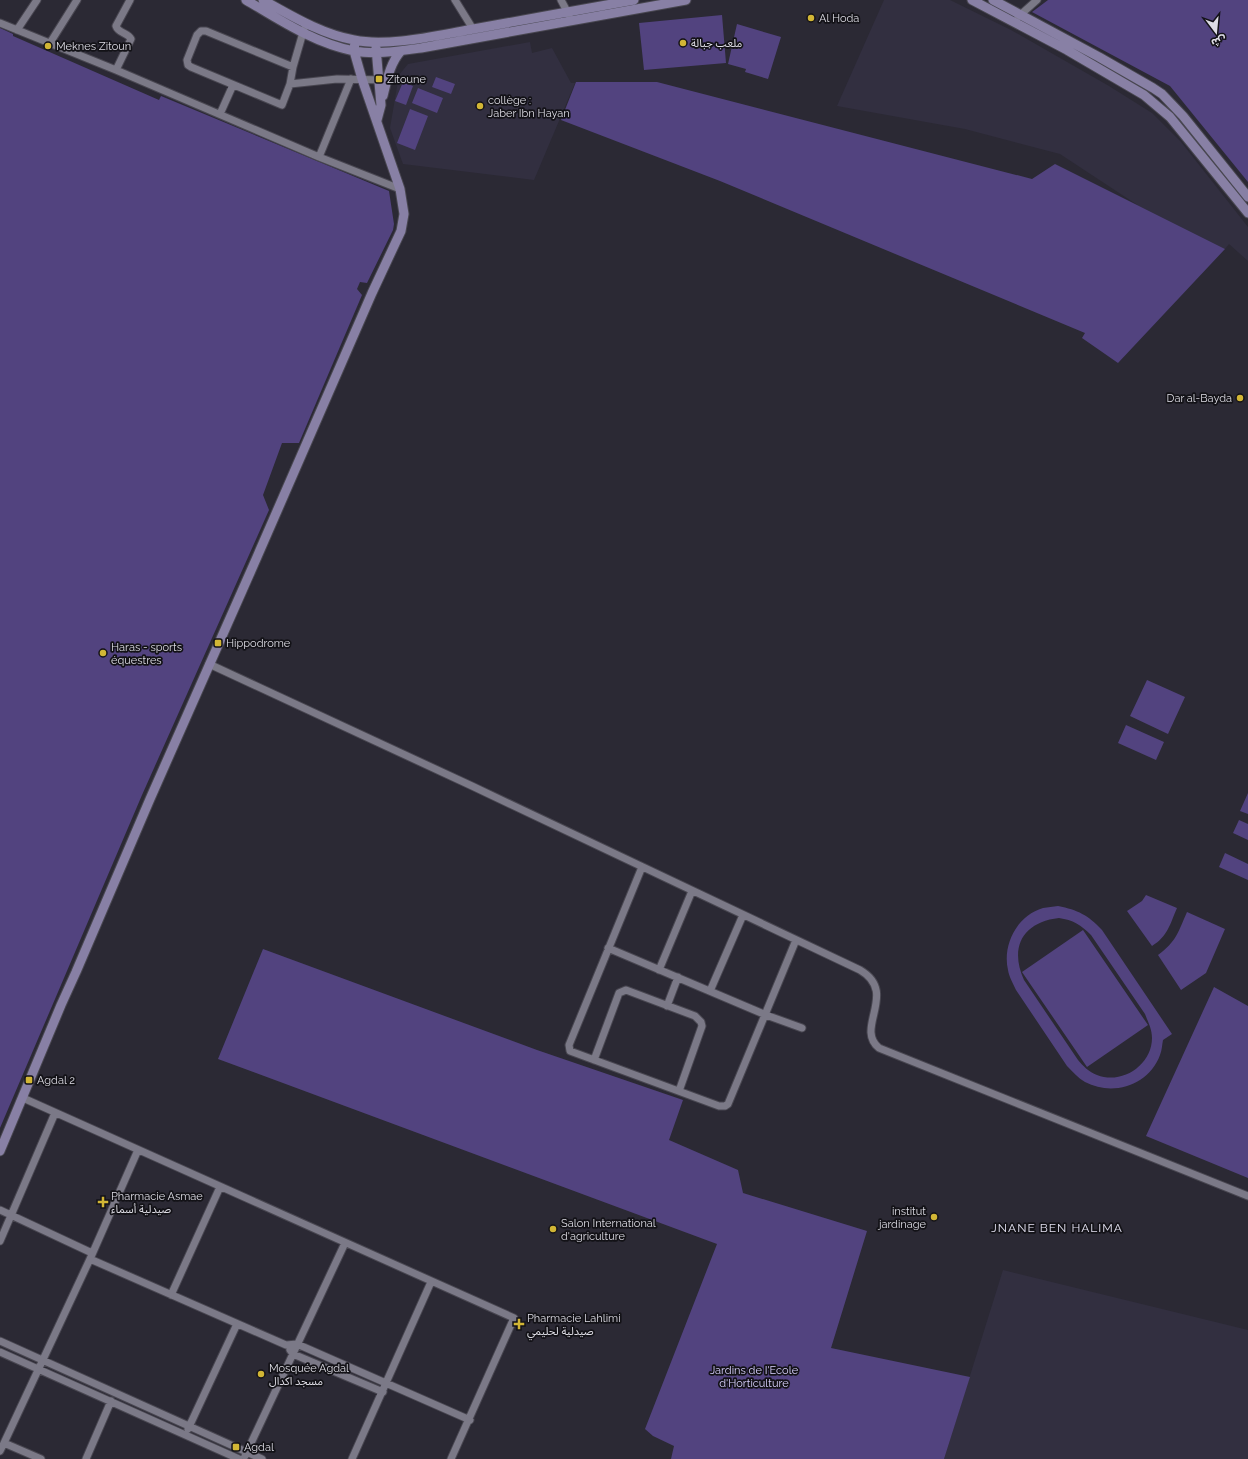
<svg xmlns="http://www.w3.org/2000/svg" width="1248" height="1459" viewBox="0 0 1248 1459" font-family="Raleway,'Noto Sans Arabic',sans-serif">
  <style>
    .built { fill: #322f40 }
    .green { fill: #52437f; fill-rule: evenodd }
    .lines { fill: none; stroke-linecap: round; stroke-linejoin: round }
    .street-casing { stroke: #484650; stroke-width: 9 }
    .secondary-casing { stroke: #484650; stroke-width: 11 }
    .street { stroke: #7b7987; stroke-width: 7 }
    .secondary { stroke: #8880a5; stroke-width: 9 }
    .poi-dot { fill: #d2b635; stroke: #131217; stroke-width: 1.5 }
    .labels { text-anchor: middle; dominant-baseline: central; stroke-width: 3.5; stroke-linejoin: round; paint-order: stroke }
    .poi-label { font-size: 11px; fill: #dddce4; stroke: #131217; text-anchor: start }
    .park-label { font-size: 11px; fill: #d9d1fe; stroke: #131217 }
    .neighbourhood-label { font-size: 12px; letter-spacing: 1px; fill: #e2e0f0; stroke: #131217 }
  </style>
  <rect width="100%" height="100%" fill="#2b2934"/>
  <!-- built -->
  <path class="built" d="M884 0H950L1011 30 1109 86 1152 113 1181 142 1248 227V261L1229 244 1225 249 1139 206 1060 154 965 129 837 106Z
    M530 42 532 53 552 48 571 83H575L534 180 403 164 390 128 399 75 408 64Z
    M1003 1270 1248 1330V1459H944Z"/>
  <!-- green -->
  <path class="green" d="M1048 0H1248V182L1170 86 1032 12Z
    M722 15 726 63 644 70 639 23Z
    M737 24 781 37 768 79 745 72 746 69 728 64Z
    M0 28 13 34V36L159 100 161 96 389 191 394 224 393 230 367 283 360 282 357 289 362 295 299 443H282L263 495 269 510 142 795 0 1128Z
    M436 77 455 84 451 94 432 87Z
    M403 82 413 86 406 105 395 101Z
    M576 82H657L1032 179 1055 164 1225 249 1118 363 1082 338 1085 333 720 181 561 120Z
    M418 88 443 98 437 113 412 103Z
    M410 109 428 116 415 150 397 143Z
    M1147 680 1185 697 1168 734 1130 716Z
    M1126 725 1164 742 1156 760 1118 743Z
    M1248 793V814L1240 811Z
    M1239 820 1248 824V840L1233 833Z
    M1225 853 1248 864V880L1219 867Z
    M1146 895 1177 908C1170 924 1168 936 1152 946L1127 911 1142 901Z
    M1058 906C1078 910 1088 915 1102 930L1172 1034 1163 1040C1162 1045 1162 1050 1160 1055 1149 1085 1113 1097 1085 1082 1078 1078 1073 1072 1067 1066L1016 990C1013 983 1009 977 1008 970 1002 944 1018 915 1043 908 1048 907 1053 907 1058 906ZM1059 918C1073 920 1081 925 1091 935L1145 1014C1148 1022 1152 1029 1152 1038 1152 1065 1122 1085 1097 1075 1089 1072 1083 1066 1078 1060L1024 980C1009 947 1023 922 1059 918Z
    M1187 912 1225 929 1206 973 1181 990 1158 955C1177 941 1178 932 1187 912Z
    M1083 930 1148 1025 1087 1067 1022 972Z
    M263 949 537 1050 683 1100 669 1140 738 1170 743 1193 867 1231 831 1348 970 1377 944 1459H671L674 1446 653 1436 645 1429 717 1244 218 1059Z
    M1214 987 1248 1006V1178L1146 1136Z"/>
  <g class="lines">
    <defs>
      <path id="street" d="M455 0 473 29
        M561 0 569 15
        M1018 17 1037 0
        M0 23 116 70 319 157 400 189
        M17 30 37 0
        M50 43 77 0
        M293 67 206 31H201L197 35 187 60 188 65 191 67 282 105 290 84 293 67 304 29
        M116 70 131 39C128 33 118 33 116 26L130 0
        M290 84 337 79 384 80
        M220 114 233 85
        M319 157 351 79
        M209 664 472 786 860 970C899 993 854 1028 879 1048L1248 1196
        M642 867 569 1045 570 1051 719 1106H725L728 1104 796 940
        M608 948 766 1015 802 1028
        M659 970 692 891
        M710 991 743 915
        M667 1006 678 977
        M594 1060 619 993 626 990 695 1016 701 1022 702 1026 679 1091
        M23 1098 514 1318 451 1459
        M0 1210 92 1253
        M0 1241 55 1113
        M90 1259 286 1345 297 1344 470 1420
        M171 1295 220 1187
        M0 1341 262 1459
        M290 1350 293 1354 383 1392
        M0 1352 239 1459
        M188 1429 237 1324
        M4 1443 90 1259 138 1150
        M0 1451 4 1443 41 1459
        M245 1456 345 1243
        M86 1459 111 1401
        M352 1459 431 1282"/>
      <path id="secondary" d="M246 0C280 20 314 43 354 51 376 55 399 51 421 48L686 0
        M263 0C292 16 321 34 354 40 387 47 434 36 468 30 523 20 579 10 634 0
        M972 0 1067 50 1144 95 1170 117 1248 213
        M993 0 1099 57 1153 88 1162 94 1183 116 1248 197
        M376 48 381 105 377 120
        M383 96C387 80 390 63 401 51
        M0 1151 61 1005 76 972 150 799 257 557 372 293 401 231 404 214 400 189 362 79 354 51 355 41"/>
    </defs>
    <!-- street casing -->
    <use href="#street" class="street-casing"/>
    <!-- secondary casing -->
    <use href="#secondary" class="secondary-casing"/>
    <!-- street -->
    <use href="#street" class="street"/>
    <!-- secondary -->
    <use href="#secondary" class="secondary"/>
  </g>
  <!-- markers -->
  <g class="poi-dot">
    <circle cx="811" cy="18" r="4"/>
    <circle cx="683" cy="43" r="4"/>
    <circle cx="48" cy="46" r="4"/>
    <rect x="375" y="75" width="8" height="8" rx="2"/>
    <circle cx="480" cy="106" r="4"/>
    <circle cx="1240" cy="398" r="4"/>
    <rect x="214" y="639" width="8" height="8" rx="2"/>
    <circle cx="103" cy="653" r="4"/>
    <rect x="25" y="1076" width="8" height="8" rx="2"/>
    <path d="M101 1196h4v4h4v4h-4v4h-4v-4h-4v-4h4z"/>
    <circle cx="934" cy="1217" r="4"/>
    <circle cx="553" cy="1229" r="4"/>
    <path d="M517 1318h4v4h4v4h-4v4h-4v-4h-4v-4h4z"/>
    <circle cx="261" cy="1374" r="4"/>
    <rect x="232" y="1443" width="8" height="8" rx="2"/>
  </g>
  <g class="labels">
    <!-- poi labels -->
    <g class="poi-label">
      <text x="819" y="18">Al Hoda</text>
      <text x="691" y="43">ملعب جبالة</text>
      <text x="56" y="46">Meknes Zitoun</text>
      <text x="387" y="79">Zitoune</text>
      <text x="488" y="100">collège :<tspan x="488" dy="13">Jaber Ibn Hayan</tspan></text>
      <text x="1232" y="398" text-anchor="end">Dar al-Bayda</text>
      <text x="226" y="643">Hippodrome</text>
      <text x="111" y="647">Haras - sports<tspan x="111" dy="13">équestres</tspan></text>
      <text x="37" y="1080">Agdal 2</text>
      <text x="111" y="1196">Pharmacie Asmae<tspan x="111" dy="13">صيدلية أسماء</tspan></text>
      <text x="926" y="1211" text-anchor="end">institut<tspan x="926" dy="13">jardinage</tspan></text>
      <text x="561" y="1223">Salon International<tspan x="561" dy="13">d'agriculture</tspan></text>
      <text x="527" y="1318">Pharmacie Lahlimi<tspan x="527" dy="13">صيدلية لحليمي</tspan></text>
      <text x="269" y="1368">Mosquée Agdal<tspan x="269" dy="13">مسجد اكدال</tspan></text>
      <text x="244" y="1447">Agdal</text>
    </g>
    <!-- park labels -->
    <g class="park-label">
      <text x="754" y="1370">Jardins de I'Ecole<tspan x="754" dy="13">d'Horticulture</tspan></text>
    </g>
    <!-- neighbourhood labels -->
    <g class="neighbourhood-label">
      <text x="1057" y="1228">JNANE BEN HALIMA</text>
    </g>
  </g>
  <!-- north arrow -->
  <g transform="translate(1216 32) rotate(164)" stroke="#131217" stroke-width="3" paint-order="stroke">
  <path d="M0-3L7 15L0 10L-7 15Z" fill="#dddce4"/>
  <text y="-6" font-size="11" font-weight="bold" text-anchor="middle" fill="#dddce4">ش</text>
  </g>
</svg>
